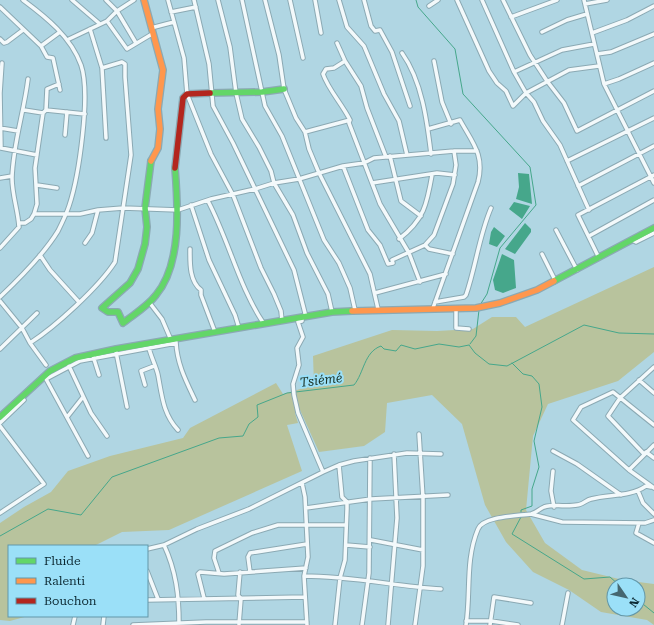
<svg xmlns="http://www.w3.org/2000/svg" width="654" height="625" viewBox="0 0 654 625" font-family="'Roboto Serif',serif">
  <style>
    .green { fill: #b8c39d; fill-rule: evenodd }
    .water { fill: #46a78b }
    .lines { fill: none; stroke-linecap: round; stroke-linejoin: round }
    .stream { stroke: #46a78b; stroke-width: 1 }
    .street-casing { stroke: #8ba9b3; stroke-width: 5.5 }
    .fast-casing { stroke: #8ba9b3; stroke-width: 8 }
    .slow-casing { stroke: #8ba9b3; stroke-width: 8 }
    .jam-casing { stroke: #8ba9b3; stroke-width: 8 }
    .street { stroke: #f3f9fb; stroke-width: 3.5 }
    .fast { stroke: #63d668; stroke-width: 5.5 }
    .slow { stroke: #ff974d; stroke-width: 5.5 }
    .jam { stroke: #b3261e; stroke-width: 5.5 }
    .labels { text-anchor: middle; dominant-baseline: central; stroke-width: 4; stroke-linejoin: round; paint-order: stroke }
    .water-label { font-size: 13px; font-style: italic; fill: #1c3428; stroke: #9be0f8 }
  </style>
  <rect width="100%" height="100%" fill="#b0d6e3"/>
  <!-- green -->
  <path class="green" d="M654 267V352L618 381 548 404 533 436 526 510 545 543 582 570 623 580 654 584V625L647 620 601 612 569 590 533 572 506 542 485 505 462 424 432 395 387 403 385 432 364 446 319 452 300 410 295 413 298 423 287 425 302 471 169 530 122 532 94 546H9V616H28L10 621 0 620V523L24 507 51 492 68 471 110 456 183 438 190 428 276 383 283 394 314 385 313 356 392 330 437 331 473 329 492 317H516L525 327ZM614 585H638V609H614Z"/>
  <!-- water -->
  <path class="water" d="M518 173 529 174 532 204 516 199 519 187Z
    M514 202 530 206 522 219 509 209Z
    M525 223 531 229V232L515 254 505 249Z
    M494 227 505 236 497 247 489 244 491 232Z
    M502 254 514 260 516 288 503 293 495 290 493 280Z"/>
  <g class="lines">
    <!-- stream -->
    <path class="stream" d="M416 0 418 7 455 49 463 94 530 167 536 205 500 248 487 294 480 305
      M470 344 476 336 479 310
      M512 363 523 374 532 376 539 384 542 407 534 441 539 467 532 489V506L521 510V513
      M521 517 512 534 584 579 610 577 619 585
      M0 536 48 509 81 515 112 477 219 438 243 436 249 424 258 417 257 405 287 393 354 385C364 373 364 352 381 346L384 349 396 351 401 345 415 349 439 344 459 347 469 345 475 353 489 364 507 366 584 325 619 333 654 334
      M638 600 654 613"/>
    <defs>
      <path id="street" d="M72 0 100 24
        M106 0 117 11 136 43
        M168 0 184 58 187 94 211 154 233 195 261 268 274 294 281 311 282 321
        M194 0 209 64 213 106 233 143 294 270 306 317
        M218 0 230 47 236 93 242 119 259 147 271 171 274 183 293 215 307 253 328 294 332 312
        M242 0 265 106 282 136 324 240 339 263 350 288 355 310
        M265 0 279 55 284 89 296 118 305 132 309 149 319 173 370 274 378 309
        M290 0 303 58
        M315 0 321 33
        M339 0 347 27 364 46 384 94 399 121 407 155
        M364 0 371 26 375 31 380 30 392 52 410 106
        M457 0 489 71 497 83 506 91 513 106 526 93 569 70 599 66
        M482 0 514 72 526 93 534 102 543 121 560 145 589 210
        M503 0 530 55 547 81 564 103 577 131 654 91
        M584 0 604 84 654 183
        M585 4 607 0
        M429 6 438 0
        M0 7 41 46 47 57 53 58 60 90
        M171 12 196 7
        M511 17 557 0
        M107 21 127 49 152 34
        M151 28 174 22
        M90 29 102 68 106 138
        M542 32 567 20 587 14
        M592 33 627 20 654 6
        M0 39 4 43 7 42 23 30
        M67 40 107 21 117 11 134 0
        M337 43 345 61 361 86 367 108 386 157
        M41 46 60 32
        M402 53C422 81 427 121 431 154
        M597 54 611 52 654 34
        M345 61 334 68 326 69 323 74C328 89 342 104 350 120L349 123 380 204 409 253 420 282
        M434 61 442 102 451 124
        M2 63 0 93 1 148 37 155
        M514 72 562 50 594 44
        M604 84 619 79 654 63
        M24 110 43 113
        M46 110 85 114
        M0 128 18 131
        M428 129 460 120C472 142 485 155 478 182L433 308
        M305 132 350 120
        M65 135 67 112
        M390 156 401 201 421 216
        M567 161 654 118
        M343 166 368 230 380 245 388 264 393 263 392 260 425 245 434 235 453 184 456 165 454 151
        M0 178 12 176
        M372 183 437 173 455 175
        M37 185 57 188
        M578 186 654 146
        M208 201C229 241 239 287 264 324
        M191 205 209 260 235 315 239 328
        M34 214H80L98 210 123 208 178 210 211 199 255 189 274 183 299 179 343 166 364 163 374 158 454 151H477
        M19 223H25L31 219 34 214 37 204 35 168 43 113 46 110 47 89 59 84
        M556 230 577 270
        M589 236 654 200
        M399 239C424 220 427 204 432 175
        M632 240 636 242 654 233
        M85 243 92 233 98 210
        M425 245 429 249 453 254
        M0 248 19 227C18 210 12 195 12 178 13 144 24 112 28 79
        M190 249C190 262 189 281 201 290V295L215 332
        M542 254 555 280
        M40 255 50 270 79 302
        M599 258 578 215 654 175
        M375 293 446 274
        M0 297C19 279 44 254 58 231 61 225 67 212 69 206 79 176 91 94 81 65 71 37 46 17 23 0
        M0 301 22 328 30 343 46 365
        M149 302 162 319 171 340
        M435 302 464 297 466 295C476 266 479 236 491 208
        M456 309V328L469 329
        M302 318V321L298 322 303 337 297 348 299 365 293 384 294 395 298 413 323 472
        M176 342C177 364 186 381 195 400
        M30 343C55 327 99 287 115 262L131 155 125 77V64L122 62 102 68
        M149 348C151 357 156 366 158 375 162 396 163 414 178 430
        M0 349 37 313
        M116 352 127 407
        M93 356 99 375
        M69 366 91 413 107 436
        M639 380 654 393
        M145 385 141 371 154 366
        M68 416 83 397
        M0 423 24 400
        M654 425 613 392 581 407 573 420 629 470 654 488
        M0 426 44 484 0 513
        M553 451 577 464 621 495
        M646 452 654 458
        M644 454 608 416 620 398 654 367
        M88 456 46 379 80 361 176 343
        M629 470 654 445
        M553 471 551 491 554 507
        M302 483 305 497 308 557 304 576 307 625
        M638 491 643 503 654 514
        M306 508 371 499 448 495
        M531 514 562 522 645 523 654 520
        M639 523 636 533 654 543
        M371 540 423 550
        M164 545C176 571 179 595 179 624
        M346 545 370 547
        M147 549 164 545 197 529 249 509 323 472 339 465 354 461 407 453 441 454
        M147 571 158 599
        M250 572 248 557 250 553 307 544
        M219 573 214 558 215 551 252 533 278 525H345
        M304 576C350 576 395 586 441 589
        M204 598 198 574 200 572 224 574 306 568
        M147 600 305 597
        M466 621H491L518 625
        M239 624 241 599 238 595 240 572
        M73 625 75 616
        M103 625 104 616
        M133 625 206 622H307
        M335 625 340 578 345 560 347 509V502L342 497 339 465
        M362 625 369 573 370 458
        M388 625 397 518 394 454
        M415 625 423 566V498L419 434
        M466 625C471 593 465 560 478 529 483 516 518 516 531 514 536 513 539 509 544 507 554 504 567 507 577 505 582 505 586 500 591 499 609 494 630 497 646 486L651 487
        M490 625 494 597 531 603
        M562 625 568 593"/>
      <path id="fast" d="M210 93 262 92 284 89
        M151 161 145 208 147 227 145 244 138 269 130 283 102 308 108 312H118L123 323C134 314 147 307 156 295 182 264 178 206 175 168
        M554 281 654 228
        M0 417 50 371 75 358 116 349 332 312 352 311"/>
      <path id="slow" d="M144 0 163 70 158 109 160 129 158 148 151 161
        M352 311 476 308 500 303 537 290 554 281"/>
      <path id="jam" d="M175 168 183 98 187 94 210 93"/>
    </defs>
    <!-- street casing -->
    <use href="#street" class="street-casing"/>
    <!-- fast casing -->
    <use href="#fast" class="fast-casing"/>
    <!-- slow casing -->
    <use href="#slow" class="slow-casing"/>
    <!-- jam casing -->
    <use href="#jam" class="jam-casing"/>
    <!-- street -->
    <use href="#street" class="street"/>
    <!-- fast -->
    <use href="#fast" class="fast"/>
    <!-- slow -->
    <use href="#slow" class="slow"/>
    <!-- jam -->
    <use href="#jam" class="jam"/>
  </g>
  <g class="labels">
    <!-- water labels -->
    <g class="water-label">
      <text transform="translate(321 380) rotate(-7)">Tsiémé</text>
    </g>
  </g>
  <!-- legend -->
  <rect x="8" y="545" width="140" height="72" fill="#9be0f8" stroke="#6297a9"/>
  <rect x="16" y="558" width="20" height="6" fill="#63d668" stroke="#6297a9"/>
  <text x="44" y="565" font-size="12" fill="#0c2932">Fluide</text>
  <rect x="16" y="578" width="20" height="6" fill="#ff974d" stroke="#6297a9"/>
  <text x="44" y="585" font-size="12" fill="#0c2932">Ralenti</text>
  <rect x="16" y="598" width="20" height="6" fill="#b3261e" stroke="#6297a9"/>
  <text x="44" y="605" font-size="12" fill="#0c2932">Bouchon</text>
  <!-- north arrow -->
  <g transform="translate(626 597) rotate(124)"><circle r="19" fill="#9be0f8" stroke="#6297a9"/>
  <path d="M0-3L7 15L0 10L-7 15Z" fill="#456670"/>
  <text y="-6" font-size="11" font-weight="bold" text-anchor="middle" fill="#0c2932">N</text>
  </g>
</svg>
